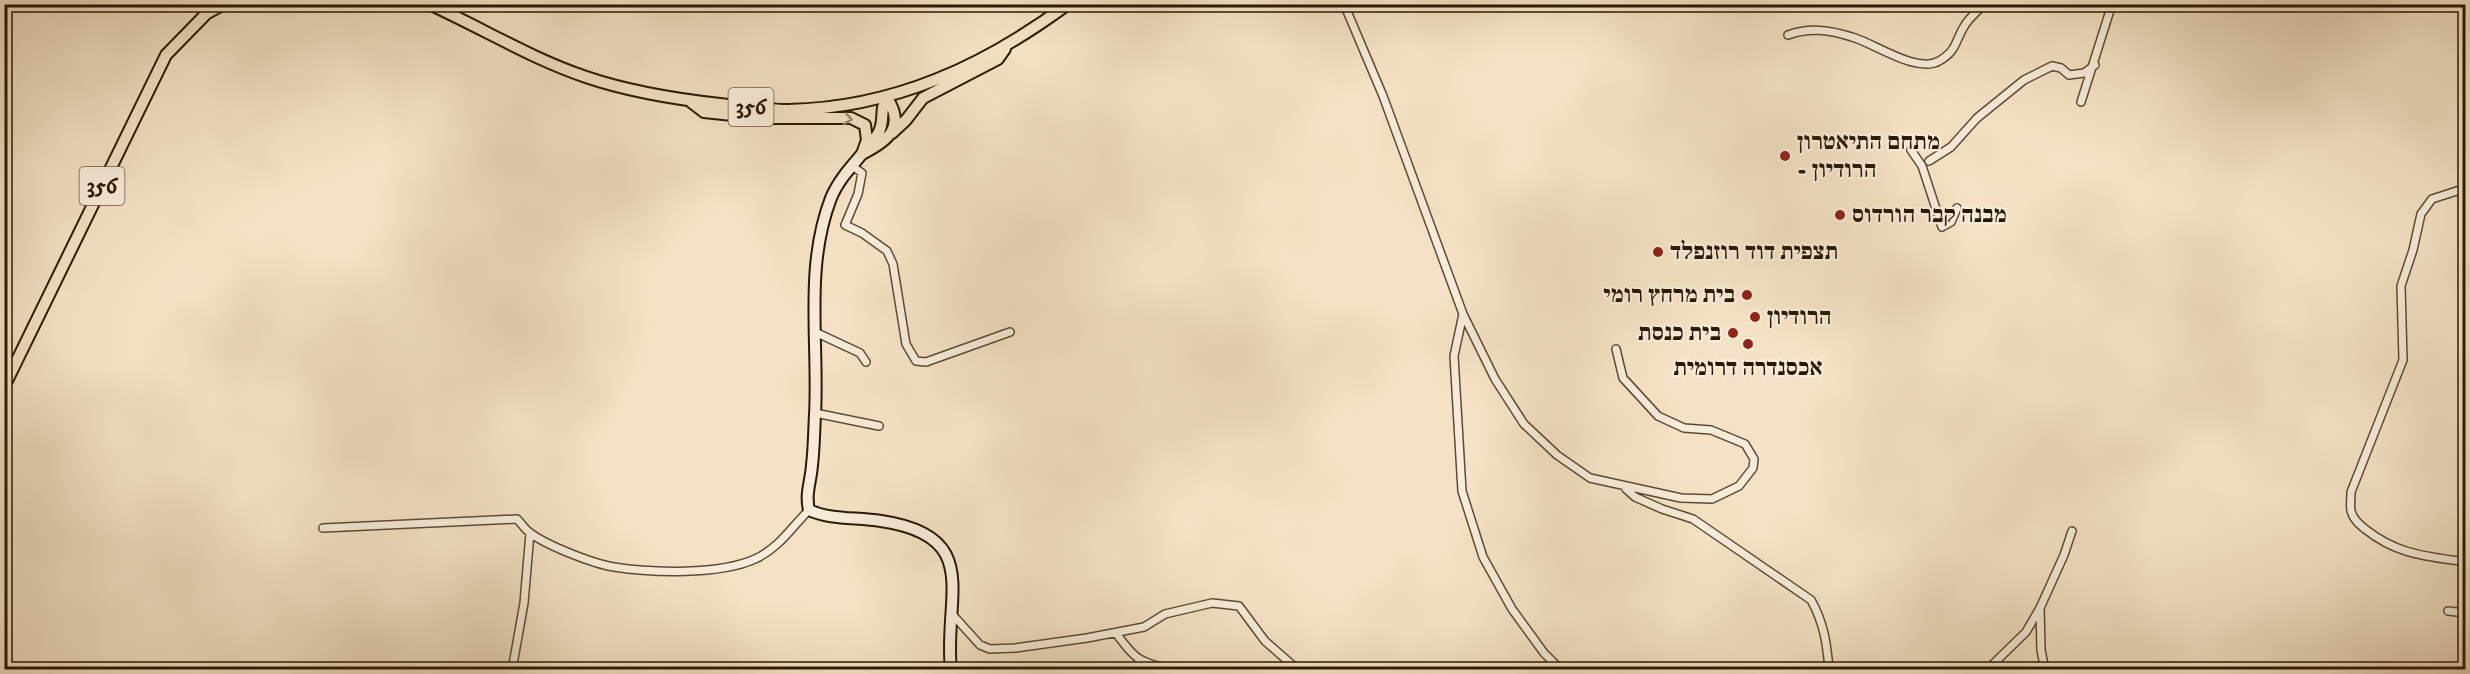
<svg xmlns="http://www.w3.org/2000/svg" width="2470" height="674" viewBox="0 0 2470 674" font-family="'IM FELL DW Pica','Frank Ruhl Libre',serif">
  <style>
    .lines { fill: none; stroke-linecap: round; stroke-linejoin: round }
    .street-casing { stroke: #5c4b33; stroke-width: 10 }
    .secondary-casing { stroke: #2a1902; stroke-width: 14 }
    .primary-casing { stroke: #2a1902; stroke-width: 14 }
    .street { stroke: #f7ecd9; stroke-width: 7 }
    .secondary { stroke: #f7ecd9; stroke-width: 10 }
    .primary { stroke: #f3e2c5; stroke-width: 10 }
    .oneway { stroke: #99886d }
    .poi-dot { fill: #8f2418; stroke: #f7ecd9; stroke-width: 2 }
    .labels { text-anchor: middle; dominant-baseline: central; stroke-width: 4.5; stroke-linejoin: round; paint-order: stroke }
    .shield { fill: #f7ecd9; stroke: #685842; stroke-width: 1.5 }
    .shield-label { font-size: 22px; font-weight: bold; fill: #2a1902 }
    .poi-label { font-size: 24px; font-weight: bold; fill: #2a1902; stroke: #f7ecd9; text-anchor: start }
  </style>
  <rect width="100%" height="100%" fill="#f3e2c5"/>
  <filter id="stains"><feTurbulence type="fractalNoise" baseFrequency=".00333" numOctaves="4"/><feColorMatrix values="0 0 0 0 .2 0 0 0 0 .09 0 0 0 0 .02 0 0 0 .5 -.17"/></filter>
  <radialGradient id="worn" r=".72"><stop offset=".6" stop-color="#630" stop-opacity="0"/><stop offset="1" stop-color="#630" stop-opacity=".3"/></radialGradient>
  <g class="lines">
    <defs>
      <path id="street" d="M1344 4 1383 96 1463 314 1495 379 1524 424 1557 455 1590 478 1681 498 1712 499 1739 486 1753 468 1754 459 1745 444 1711 430 1684 428 1658 416 1623 378 1616 349
        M1788 35C1810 27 1830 30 1852 37 1874 43 1917 74 1939 61 1958 50 1955 40 1965 25 1970 17 1978 11 1984 4
        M2081 102 2112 4
        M1911 150 1922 166 1942 227 1951 222 1957 208
        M1929 161 1951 147 1977 118 2024 80 2052 66 2061 68 2069 75 2084 73 2095 65
        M852 166 862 173 858 194 845 225 862 233 887 251 893 264 906 344 916 361 926 362 1010 332
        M2466 188 2432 199 2421 214 2413 250 2401 286 2403 360 2351 492C2351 498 2350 505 2351 511 2353 519 2359 524 2365 529 2398 555 2425 556 2466 562
        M1463 314 1454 356 1462 491 1483 557 1512 609 1544 653 1561 670
        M815 332 860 353 866 362
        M815 413 879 426
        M1626 489 1635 497 1662 509 1693 519 1811 600C1824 623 1827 644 1829 670
        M323 528 517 519C521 523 525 529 529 532 545 545 594 564 614 567 652 573 720 575 755 559 779 548 791 528 809 510
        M2448 611 2466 613
        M952 614 980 645 990 649 1015 648 1087 638 1144 627 1165 614 1212 603 1239 606 1265 641 1298 670
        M1116 633C1136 661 1139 661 1171 670
        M1139 661 1142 670
        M357 670 358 667
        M512 670 524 603 530 533
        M1987 670 2026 632 2040 608
        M2045 670 2041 650 2040 608 2064 555 2072 531"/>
      <path id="secondary" d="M862 154C850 168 838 181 831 198 804 268 819 343 815 415 814 432 814 449 812 465 811 481 805 494 809 510 830 520 857 517 881 521 984 536 943 597 951 670"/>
      <path id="primary" d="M429 4C482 28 532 59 586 77 630 92 674 99 720 104 742 106 765 110 788 110 894 108 984 66 1068 4
        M887 98C906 127 888 141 862 154 869 145 879 137 881 126 884 114 880 109 887 98Z
        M691 102 704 112 761 118H851L865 125 867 140 862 154
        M892 133 906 120 923 98 998 59 1005 49
        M4 387 166 55 206 14 224 4"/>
    </defs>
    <!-- street casing -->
    <use href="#street" class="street-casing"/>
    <!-- secondary casing -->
    <use href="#secondary" class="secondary-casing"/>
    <!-- primary casing -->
    <use href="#primary" class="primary-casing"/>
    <!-- street -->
    <use href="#street" class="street"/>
    <!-- secondary -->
    <use href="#secondary" class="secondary"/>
    <!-- primary -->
    <use href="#primary" class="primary"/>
  </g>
  <!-- one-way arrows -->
  <defs><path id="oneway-chevron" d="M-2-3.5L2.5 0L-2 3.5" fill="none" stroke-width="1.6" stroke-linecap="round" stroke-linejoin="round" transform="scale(1.5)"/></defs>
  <use class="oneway" href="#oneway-chevron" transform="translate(848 119) rotate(10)"/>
  <!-- markers -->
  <g class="poi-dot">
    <circle cx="1785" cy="156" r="6"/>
    <circle cx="1840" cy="215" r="6"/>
    <circle cx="1658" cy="252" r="6"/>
    <circle cx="1747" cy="295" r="6"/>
    <circle cx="1755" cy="317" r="6"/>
    <circle cx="1733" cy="333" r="6"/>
    <circle cx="1748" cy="344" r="6"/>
  </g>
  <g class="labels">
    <!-- shield labels -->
    <g class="shield">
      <rect x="728.5" y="88" width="45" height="38" rx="4.5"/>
      <rect x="79.5" y="167" width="45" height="38" rx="4.5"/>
    </g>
    <g class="shield-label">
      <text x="751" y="107">356</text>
      <text x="102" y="186">356</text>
    </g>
    <!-- poi labels -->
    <g class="poi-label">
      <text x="1797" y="142">מתחם התיאטרון<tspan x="1797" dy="28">- הרודיון</tspan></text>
      <text x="1852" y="215">מבנה קבר הורדוס</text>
      <text x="1670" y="252">תצפית דוד רוזנפלד</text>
      <text x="1735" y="295" text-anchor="end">בית מרחץ רומי</text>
      <text x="1767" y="317">הרודיון</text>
      <text x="1721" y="333" text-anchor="end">בית כנסת</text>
      <text x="1748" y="368" text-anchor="middle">אכסנדרה דרומית</text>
    </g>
  </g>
  <!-- margin -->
  <rect width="2470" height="674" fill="none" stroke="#f3e2c5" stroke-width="24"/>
  <rect x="6" y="6" width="2458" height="662" fill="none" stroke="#2a1902" stroke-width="3"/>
  <rect x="12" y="12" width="2446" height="650" fill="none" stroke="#2a1902" stroke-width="1.5"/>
  <rect width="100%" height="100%" filter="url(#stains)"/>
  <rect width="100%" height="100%" fill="url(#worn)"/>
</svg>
